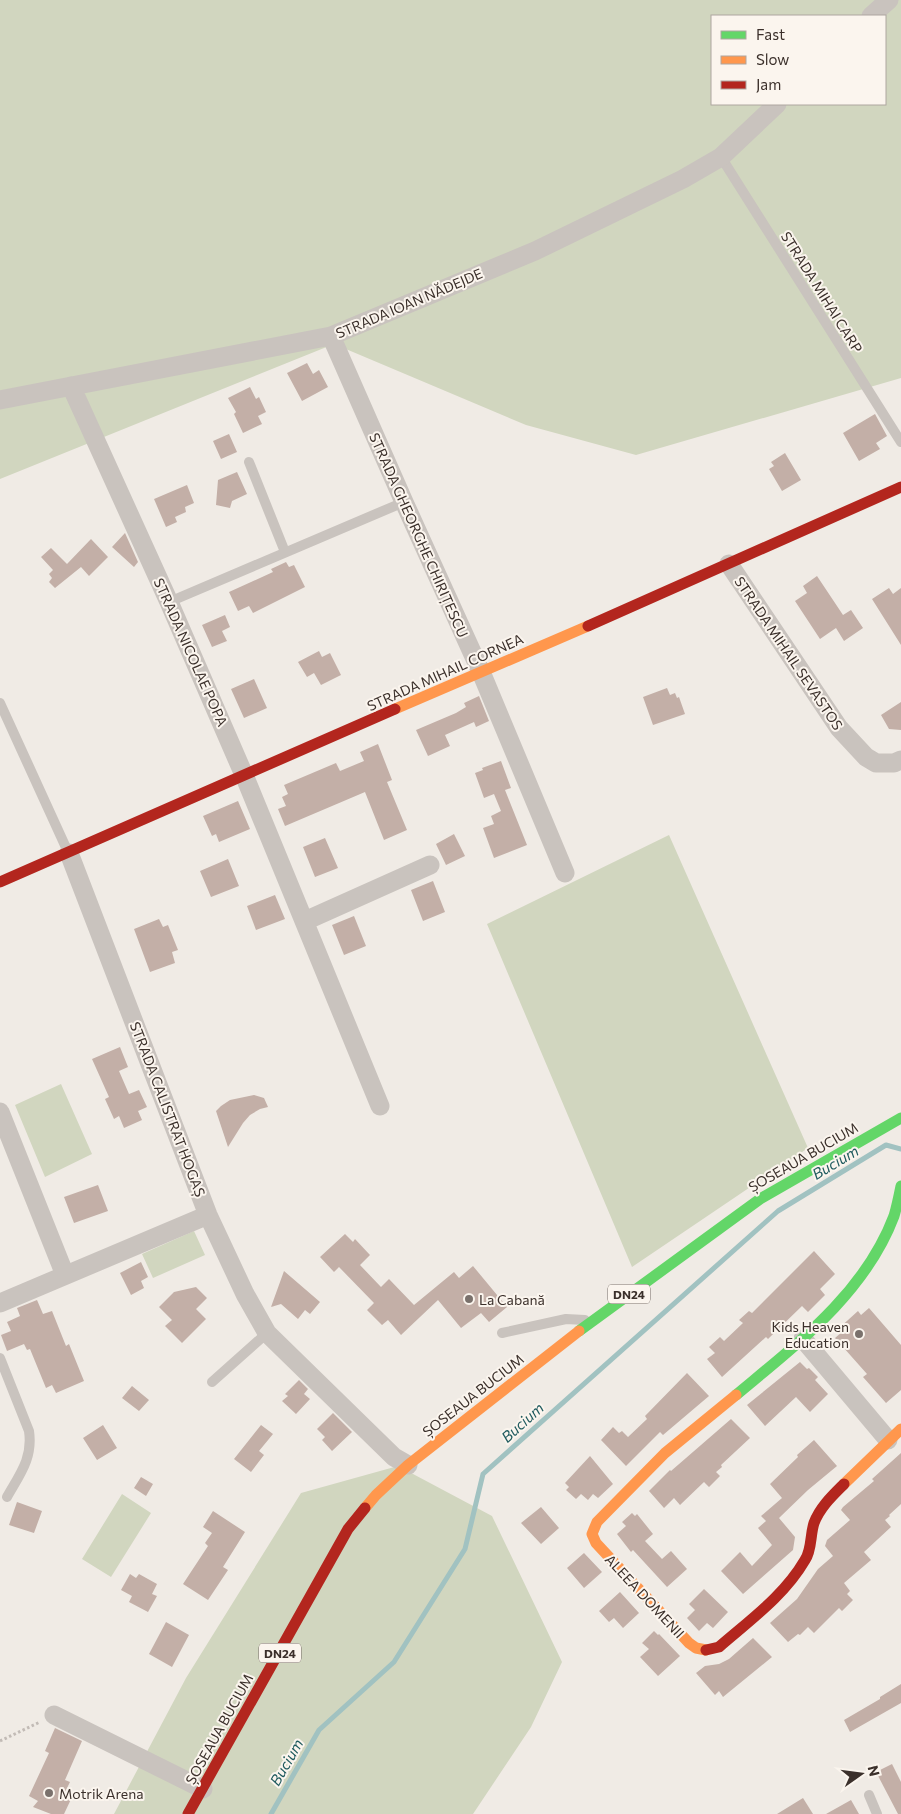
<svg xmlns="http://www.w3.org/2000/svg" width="901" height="1814" viewBox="0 0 901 1814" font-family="Commissioner,sans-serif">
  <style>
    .green { fill: #d1d6bf; fill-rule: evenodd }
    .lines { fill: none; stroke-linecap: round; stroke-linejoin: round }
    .stream { stroke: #a1c2c1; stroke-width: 5 }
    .building { fill: #c3afa7 }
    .path { stroke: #c2bbb6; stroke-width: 3; stroke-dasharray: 2.5 2.5; stroke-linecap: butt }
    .lane { stroke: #c9c3be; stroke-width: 10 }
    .street { stroke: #c9c3be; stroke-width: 19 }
    .fast { stroke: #63d668; stroke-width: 11 }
    .slow { stroke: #ff974d; stroke-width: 11 }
    .jam { stroke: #b3261e; stroke-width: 11 }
    .poi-dot { fill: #7a716c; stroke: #fbf5ee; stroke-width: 2 }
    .labels { text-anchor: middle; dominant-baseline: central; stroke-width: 4; stroke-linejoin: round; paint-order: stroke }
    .shield { fill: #fbf5ee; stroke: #756b66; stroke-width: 1 }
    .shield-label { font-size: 12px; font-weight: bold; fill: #3b302b }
    .street-label { font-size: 14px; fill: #3b302b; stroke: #fbf5ee }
    .poi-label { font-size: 14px; fill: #3b302b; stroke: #fbf5ee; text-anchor: start }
    .water-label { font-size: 15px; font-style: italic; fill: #1f5a5e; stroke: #fbf5ee }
  </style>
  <rect width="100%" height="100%" fill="#f0ebe5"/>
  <!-- green -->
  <path class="green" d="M0 0H901V378L636 455 526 425 334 344 0 479ZM712 16H885V104H712Z
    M669 835 808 1148 632 1267 487 924Z
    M61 1084 92 1154 45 1177 15 1105Z
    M194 1231 205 1255 153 1278 142 1254Z
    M398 1466 492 1516 562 1662 531 1727 473 1814H114L186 1678 301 1493Z
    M122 1494 151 1513 111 1577 82 1559Z"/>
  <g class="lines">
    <!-- stream -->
    <path class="stream" d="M271 1814 319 1730 394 1662 465 1549 483 1474 778 1211 886 1145 901 1149"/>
  </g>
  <!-- building -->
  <path class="building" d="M307 363 313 374 319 370 328 387 302 401 287 373Z
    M250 387 256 399 259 397 266 412 258 416 262 424 243 433 234 414 236 412 228 398Z
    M875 414 887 436 876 443 880 449 859 461 843 433Z
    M229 434 237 452 221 459 213 441Z
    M785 453 801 480 782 491 769 469 774 466 771 462Z
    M237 472 247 494 232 501 230 508 216 505 218 480Z
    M187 485 194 503 185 507 186 512 175 517 177 522 166 527 154 499Z
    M125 533 138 562 134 567 112 547Z
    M91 539 108 557 89 576 81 567 55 588 49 582 52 578 49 574 53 570 41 557 51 548 67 564Z
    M286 562 289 567 294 565 305 587 253 613 249 606 238 611 229 592 273 572 271 569Z
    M817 576 843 615 851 610 863 628 844 641 836 628 820 639 795 601 807 593 803 586Z
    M889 588 893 594 901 588V645L872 599Z
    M225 615 230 627 222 631 227 641 212 647 202 625Z
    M319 651 322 657 330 653 341 675 321 685 314 673 307 677 298 662Z
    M254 679 267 708 244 718 231 689Z
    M667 688 670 695 675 693 677 698 679 697 685 714 653 725 643 697Z
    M479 696 489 721 476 727 474 722 445 735 450 746 428 756 416 730 456 713 466 707 464 703Z
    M901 702V730L889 729 881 715Z
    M378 744 392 780 387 782 407 830 384 840 365 792 285 826 278 809 286 806 282 797 288 794 284 785 336 763 340 771 364 761 360 752Z
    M501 761 511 788 505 790 527 845 494 858 483 828 494 824 491 816 501 811 494 794 484 798 475 773 483 770 482 768Z
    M238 801 250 829 219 842 216 834 212 836 203 816Z
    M454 834 465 856 446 865 436 844Z
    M325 838 338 868 315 877 303 847Z
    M228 859 239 886 211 897 200 871Z
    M433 881 445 912 423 921 411 890Z
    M275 895 285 919 256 930 247 906Z
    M354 916 366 946 344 955 332 925Z
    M159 919 163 927 168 925 178 950 172 952 175 963 150 972 134 929Z
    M120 1047 128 1067 119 1071 129 1094 139 1090 147 1107 138 1111 142 1120 124 1128 119 1116 114 1119 105 1099 109 1097 92 1059Z
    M254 1095 264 1098 268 1107 260 1109 250 1115 243 1123 228 1147 216 1111 221 1106 230 1100Z
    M98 1185 108 1211 74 1223 64 1197Z
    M345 1234 353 1242 355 1239 370 1255 360 1265 381 1287 389 1279 414 1305 454 1272 459 1278 473 1266 507 1307 489 1322 481 1313 461 1328 438 1300 401 1335 388 1320 382 1325 367 1310 374 1303 339 1267 334 1272 320 1257Z
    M814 1251 835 1274 820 1289 825 1295 808 1312 802 1306 768 1339 766 1337 722 1377 707 1359 715 1353 709 1347 720 1337 724 1341 743 1323 739 1320 749 1311 752 1313Z
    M141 1262 148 1277 141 1281 144 1288 131 1295 120 1273Z
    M284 1271 320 1302 310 1314 305 1310 298 1319 281 1304 271 1307Z
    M196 1287 207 1298 196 1309 206 1319 182 1343 165 1326 172 1320 159 1307 174 1292Z
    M37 1300 43 1314 52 1311 66 1346 69 1344 84 1381 56 1393 52 1385 46 1388 30 1349 27 1350 24 1344 7 1351 1 1335 11 1331 7 1322 20 1316 17 1308Z
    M869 1308 901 1345V1390L886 1403 863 1377 867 1374 835 1338 842 1332 838 1329 858 1311 861 1315Z
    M800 1362 807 1369 809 1368 818 1377 815 1380 828 1394 810 1412 796 1397 765 1426 747 1405Z
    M687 1373 709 1396 663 1435 660 1432 626 1466 601 1440 613 1427 619 1433 622 1431 628 1437 647 1419 645 1416Z
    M299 1380 308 1389 304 1394 310 1399 296 1414 282 1401 288 1396 285 1394Z
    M132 1386 149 1400 139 1411 122 1398Z
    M333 1413 352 1432 332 1451 322 1440 325 1437 317 1429Z
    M731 1419 750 1438 721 1465 722 1467 716 1472 720 1476 709 1487 704 1482 680 1505 674 1498 664 1508 649 1491 670 1470 671 1471Z
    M103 1425 117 1448 97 1460 83 1438Z
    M261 1425 273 1434 259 1451 264 1455 251 1472 234 1459Z
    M814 1440 837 1466 808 1490 779 1518 795 1537 793 1550 743 1594 721 1571 740 1552 752 1566 772 1545 758 1528 766 1521 761 1516 782 1498 770 1484 798 1457 797 1455Z
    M901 1453V1504L889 1515 890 1516 885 1520 891 1527 864 1552 871 1560 844 1583 850 1591 847 1594 853 1600 842 1611 839 1608 814 1633 808 1627 800 1635 798 1634 788 1642 770 1623 797 1599 818 1569 833 1556 825 1546 827 1540 850 1520 841 1510 843 1507 874 1481 872 1479Z
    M590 1456 613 1484 598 1498 593 1494 588 1500 581 1494 576 1499 566 1490 569 1487 565 1483Z
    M141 1477 153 1484 146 1496 134 1488Z
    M17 1502 42 1511 34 1533 9 1525Z
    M541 1507 559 1528 541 1544 521 1523Z
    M213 1511 245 1532 223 1567 228 1570 208 1600 183 1584 208 1546 205 1543 212 1533 203 1527Z
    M632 1513 635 1516 637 1514 653 1534 645 1541 662 1559 671 1551 687 1569 667 1587 633 1550 631 1552 617 1534 626 1526 622 1522Z
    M584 1553 602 1572 584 1588 567 1568Z
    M130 1574 136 1578 139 1574 157 1584 152 1594 157 1596 148 1612 129 1602 132 1596 121 1590Z
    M704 1589 728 1612 713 1628 707 1623 699 1631 687 1618 695 1610 689 1604Z
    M620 1592 639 1613 623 1628 614 1618 609 1622 599 1611Z
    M166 1622 189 1635 172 1667 149 1654Z
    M654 1631 658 1635 659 1634 680 1656 658 1676 640 1657 649 1649 642 1643Z
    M753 1638 772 1657 723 1697 719 1691 715 1695 696 1673 705 1666 719 1664 729 1659Z
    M901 1684V1703L850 1732 844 1720 880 1699V1697Z
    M55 1728 82 1741 65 1780 70 1782 65 1792 73 1795 64 1814H51L33 1807 38 1801 29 1796 49 1753 45 1751Z
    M892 1764 901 1782V1814H898L876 1772Z
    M803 1798 813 1814H777Z
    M851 1800 859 1814H826Z"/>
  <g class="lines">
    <!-- path -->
    <path class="path" d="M0 1741 40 1722"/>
    <!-- lane -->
    <path class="lane" d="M721 157 901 442
      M249 462 285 552
      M169 602 404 502
      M0 703 68 852
      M502 1333 566 1319 585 1320
      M0 1358 29 1431C33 1458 20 1474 7 1497
      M212 1382 267 1333
      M869 1795 877 1814"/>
    <!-- street -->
    <path class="street" d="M871 16 889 0
      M331 336 404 502 481 672 565 873
      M71 386 169 602 244 775 380 1106
      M0 400 331 336 535 251 683 179 721 157 777 104
      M729 564 839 728 866 757 876 763H894L901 760
      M69 853 208 1215 245 1294 267 1333 394 1457 408 1465
      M305 921 430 865
      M0 1112 65 1275
      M0 1303 208 1215
      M803 1339 888 1440
      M54 1715 203 1789"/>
    <!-- fast -->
    <path class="fast" d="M579 1331 760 1199 901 1118
      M736 1395C797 1344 865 1293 894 1216 897 1206 899 1196 901 1186"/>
    <!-- slow -->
    <path class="slow" d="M395 709 588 626
      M844 1484 901 1429
      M365 1508 376 1495 408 1465 579 1331
      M706 1650 696 1648 689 1643 596 1543 592 1534 597 1522 665 1453 736 1395"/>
    <!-- jam -->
    <path class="jam" d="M588 626 901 487
      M0 882 395 709
      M706 1650 719 1647C750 1620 784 1596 805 1560 812 1550 810 1535 814 1523 820 1507 833 1495 844 1484
      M188 1814 348 1529 365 1508"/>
  </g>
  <!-- markers -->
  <g class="poi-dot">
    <circle cx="469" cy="1299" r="5"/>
    <circle cx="859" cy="1334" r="5"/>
    <circle cx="49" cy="1793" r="5"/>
  </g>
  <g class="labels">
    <!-- shield labels -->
    <g class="shield">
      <rect x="608" y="1284.5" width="42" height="19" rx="4"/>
      <rect x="259" y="1643.5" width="42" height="19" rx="4"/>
    </g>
    <g class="shield-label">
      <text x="629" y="1294">DN24</text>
      <text x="280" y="1653">DN24</text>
    </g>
    <!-- street labels -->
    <g class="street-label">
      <text transform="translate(822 292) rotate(58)">STRADA MIHAI CARP</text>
      <text transform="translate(409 303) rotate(-23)">STRADA IOAN NĂDEJDE</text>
      <text transform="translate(419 535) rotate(66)">STRADA GHEORGHE CHIRIȚESCU</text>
      <text transform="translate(191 652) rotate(66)">STRADA NICOLAE POPA</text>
      <text transform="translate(789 653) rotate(56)">STRADA MIHAIL SEVASTOS</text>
      <text transform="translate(445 672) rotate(-24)">STRADA MIHAIL CORNEA</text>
      <text transform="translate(168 1109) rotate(69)">STRADA CALISTRAT HOGAȘ</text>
      <text transform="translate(803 1157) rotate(-30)">ȘOSEAUA BUCIUM</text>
      <text transform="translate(473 1395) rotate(-38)">ȘOSEAUA BUCIUM</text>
      <text transform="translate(645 1596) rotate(47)">ALEEA DOMENII</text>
      <text transform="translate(219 1729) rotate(-61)">ȘOSEAUA BUCIUM</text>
    </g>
    <!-- poi labels -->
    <g class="poi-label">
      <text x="479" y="1299">La Cabană</text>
      <text x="849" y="1326" text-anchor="end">Kids Heaven<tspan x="849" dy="16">Education</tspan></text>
      <text x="59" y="1793">Motrik Arena</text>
    </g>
    <!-- water labels -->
    <g class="water-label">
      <text transform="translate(835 1162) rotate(-31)">Bucium</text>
      <text transform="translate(522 1422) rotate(-42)">Bucium</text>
      <text transform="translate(286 1762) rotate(-60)">Bucium</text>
    </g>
  </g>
  <!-- legend -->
  <rect x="711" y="15" width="175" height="90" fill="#fbf5ee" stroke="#aea6a0"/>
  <rect x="721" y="31" width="25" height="8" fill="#63d668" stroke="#aea6a0"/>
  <text x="756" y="40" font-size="15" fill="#3b302b">Fast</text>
  <rect x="721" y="56" width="25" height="8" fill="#ff974d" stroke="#aea6a0"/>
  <text x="756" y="65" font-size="15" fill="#3b302b">Slow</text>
  <rect x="721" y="81" width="25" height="8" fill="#b3261e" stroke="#aea6a0"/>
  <text x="756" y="90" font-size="15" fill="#3b302b">Jam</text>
  <!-- north arrow -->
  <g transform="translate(861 1774) rotate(76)" stroke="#fbf5ee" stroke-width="4" paint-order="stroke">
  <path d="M0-4L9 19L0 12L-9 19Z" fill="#3b302b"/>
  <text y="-8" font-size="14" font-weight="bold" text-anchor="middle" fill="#3b302b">N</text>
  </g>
</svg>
